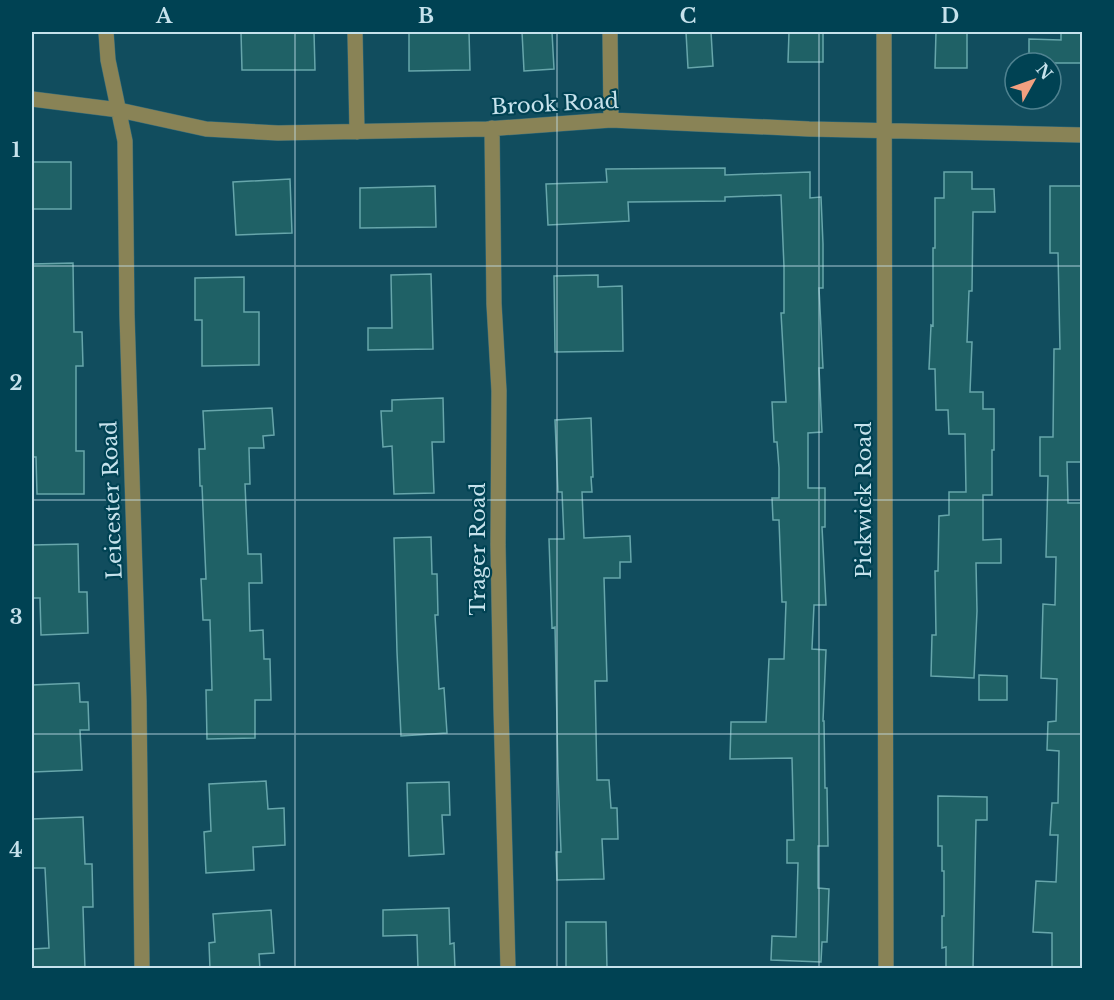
<svg xmlns="http://www.w3.org/2000/svg" width="1114" height="1000" viewBox="0 0 1114 1000" font-family="'Libre Baskerville',serif">
  <style>
    .building { fill: #1f6166; stroke: #67a6ab; stroke-width: 1.5 }
    .lines { fill: none; stroke-linecap: round; stroke-linejoin: round }
    .minor-casing { stroke: #356b7a; stroke-width: 16 }
    .minor { stroke: #898356; stroke-width: 15 }
    .grid { fill: none; stroke: #c6e2ec; stroke-width: 1.5; stroke-opacity: 0.55 }
    .labels { text-anchor: middle; dominant-baseline: central; stroke-width: 4.5; stroke-linejoin: round; paint-order: stroke }
    .street-label { font-size: 21px; fill: #c6e2ec; stroke: #004253 }
    .neatline { fill: none; stroke: #c6e2ec; stroke-width: 2 }
    .grid-label { font-size: 20px; text-anchor: middle; font-weight: bold; fill: #c6e2ec }
  </style>
  <rect width="100%" height="100%" fill="#114d5e"/>
  <!-- building -->
  <path class="building" d="M241 32H314L315 70H242Z
    M409 32H469L470 70 409 71Z
    M522 32H552L554 69 524 71Z
    M686 32H711L713 66 688 68Z
    M789 32H823V62H788Z
    M936 32H967V68H935Z
    M1061 32H1083V63H1029V39L1061 40Z
    M32 162H71V209H32Z
    M725 168V175L810 172V198L821 197 823 244V288H819L823 368H819L822 432 808 433V488H825V527H822L826 605H814L812 649 826 650 823 721H824L825 788H827L828 846H818V888L829 889 827 942H822L821 962 771 960 772 936 796 937 798 863H787V840H794L792 758 730 759 731 722H766L769 659H784L786 602H782L779 520H773L772 498H779V468L777 442H774L772 402H786L781 313H784V267L781 195 725 197V201L628 202 629 221 548 225 546 184 607 182 606 169Z
    M944 172H972V189H994L995 212H973L972 291H969L967 342H972L970 392H983V409H994V450H992V495H983V540L1001 539V563H976L977 611 974 678 931 676 932 635H936L935 571H938L939 516 949 515V492H966L965 434H949L948 410H936L935 369H929L931 325 933 326V248H935V198H944Z
    M290 179 292 233 236 235 233 182Z
    M435 186 436 227 360 228V188Z
    M1050 186H1083V462H1067L1068 503H1083V969H1052V933L1033 932 1036 881 1056 882 1058 835H1050L1052 803H1058L1059 751 1047 750 1048 722 1056 721 1057 679 1041 678 1043 604 1055 605 1056 557H1046L1048 476H1040V437H1053L1054 349H1060L1058 253H1050Z
    M73 263 74 332H82L83 366H76V451H84V494H37L36 457H32V264Z
    M431 274 433 349 368 350V328H392L391 275Z
    M598 275V287L622 286 623 351 555 352 554 276Z
    M244 277V312H259V365L202 366V320H195V278Z
    M443 398 444 442H432L434 493 394 494 392 446 383 447 381 411H392V400Z
    M272 408 274 435 263 436 264 448H249L250 484H245L248 554H261L262 583H249L250 631 263 630 264 659H270L271 700H255V738L207 739 206 690H212L210 620H203L201 579H206L202 486H200L199 449H205L203 411Z
    M591 418 593 477H591L592 492H582L584 538 630 536 631 562H620V578H604L607 681H595L597 780H609L611 808H617L618 839H602L604 879 557 880 556 852H561L558 772 555 627 552 628 549 539H564L562 492H558L555 420Z
    M431 537 432 574H437L438 615H435L439 689 444 688 447 733 401 736 397 652 394 538Z
    M78 544 79 592H87L88 633 41 635 40 598H32V545Z
    M979 675 1007 676V700H979Z
    M79 683 80 702H88L89 730H80L82 770 33 772 32 685Z
    M266 781 268 809 284 808 285 845 253 847 254 870 206 873 204 832 211 831 209 784Z
    M449 782 450 815H442L444 854 409 856 407 783Z
    M938 796 987 797V820H976L973 969H946V947L942 948V916H944V871H942V846H938Z
    M83 817 85 864H92L93 907H83L85 969H32V949L49 948 45 868H32V819Z
    M449 908 450 944 454 943 455 969H418L417 935 383 936V910Z
    M271 910 274 953 259 954 260 969H210L209 943 215 942 213 914Z
    M566 922H606L607 969H566Z"/>
  <g class="lines">
    <defs>
      <path id="minor" d="M106 32 108 60 125 141 127 315 139 701 142 968
        M355 32 357 132
        M610 32 611 120
        M884 32 886 968
        M32 99 119 110 206 129 278 133 487 129 611 120 809 129 1082 135
        M492 128 494 304 499 391 498 545 501 708 508 968"/>
    </defs>
    <!-- minor casing -->
    <use href="#minor" class="minor-casing"/>
    <!-- minor -->
    <use href="#minor" class="minor"/>
  </g>
  <!-- grid -->
  <path class="grid" d="M295 32V968M557 32V968M819 32V968M32 266H1082M32 500H1082M32 734H1082"/>
  <g class="labels">
    <!-- street labels -->
    <g class="street-label">
      <text transform="translate(555 104) rotate(-3)">Brook Road</text>
      <text transform="translate(112 500) rotate(-92)">Leicester Road</text>
      <text transform="translate(864 500) rotate(-90)">Pickwick Road</text>
      <text transform="translate(478 549) rotate(-90)">Trager Road</text>
    </g>
  </g>
  <!-- border -->
  <rect width="1114" height="1000" fill="none" stroke="#004253" stroke-width="66"/>
  <!-- north arrow -->
  <g transform="translate(1033 81) rotate(50)"><circle r="28" fill="#004253" stroke="#4f8290" stroke-width="1.5"/>
  <path d="M0-4.5L10 22L0 15L-10 22Z" fill="#f2a080"/>
  <text y="-9" font-size="16" font-weight="bold" text-anchor="middle" fill="#c6e2ec">N</text>
  </g>
  <rect x="33" y="33" width="1048" height="934" class="neatline"/>
  <g class="grid-label">
    <text x="164" y="23">A</text>
    <text x="426" y="23">B</text>
    <text x="688" y="23">C</text>
    <text x="950" y="23">D</text>
    <text x="16" y="157">1</text>
    <text x="16" y="390">2</text>
    <text x="16" y="624">3</text>
    <text x="16" y="857">4</text>
  </g>
</svg>
